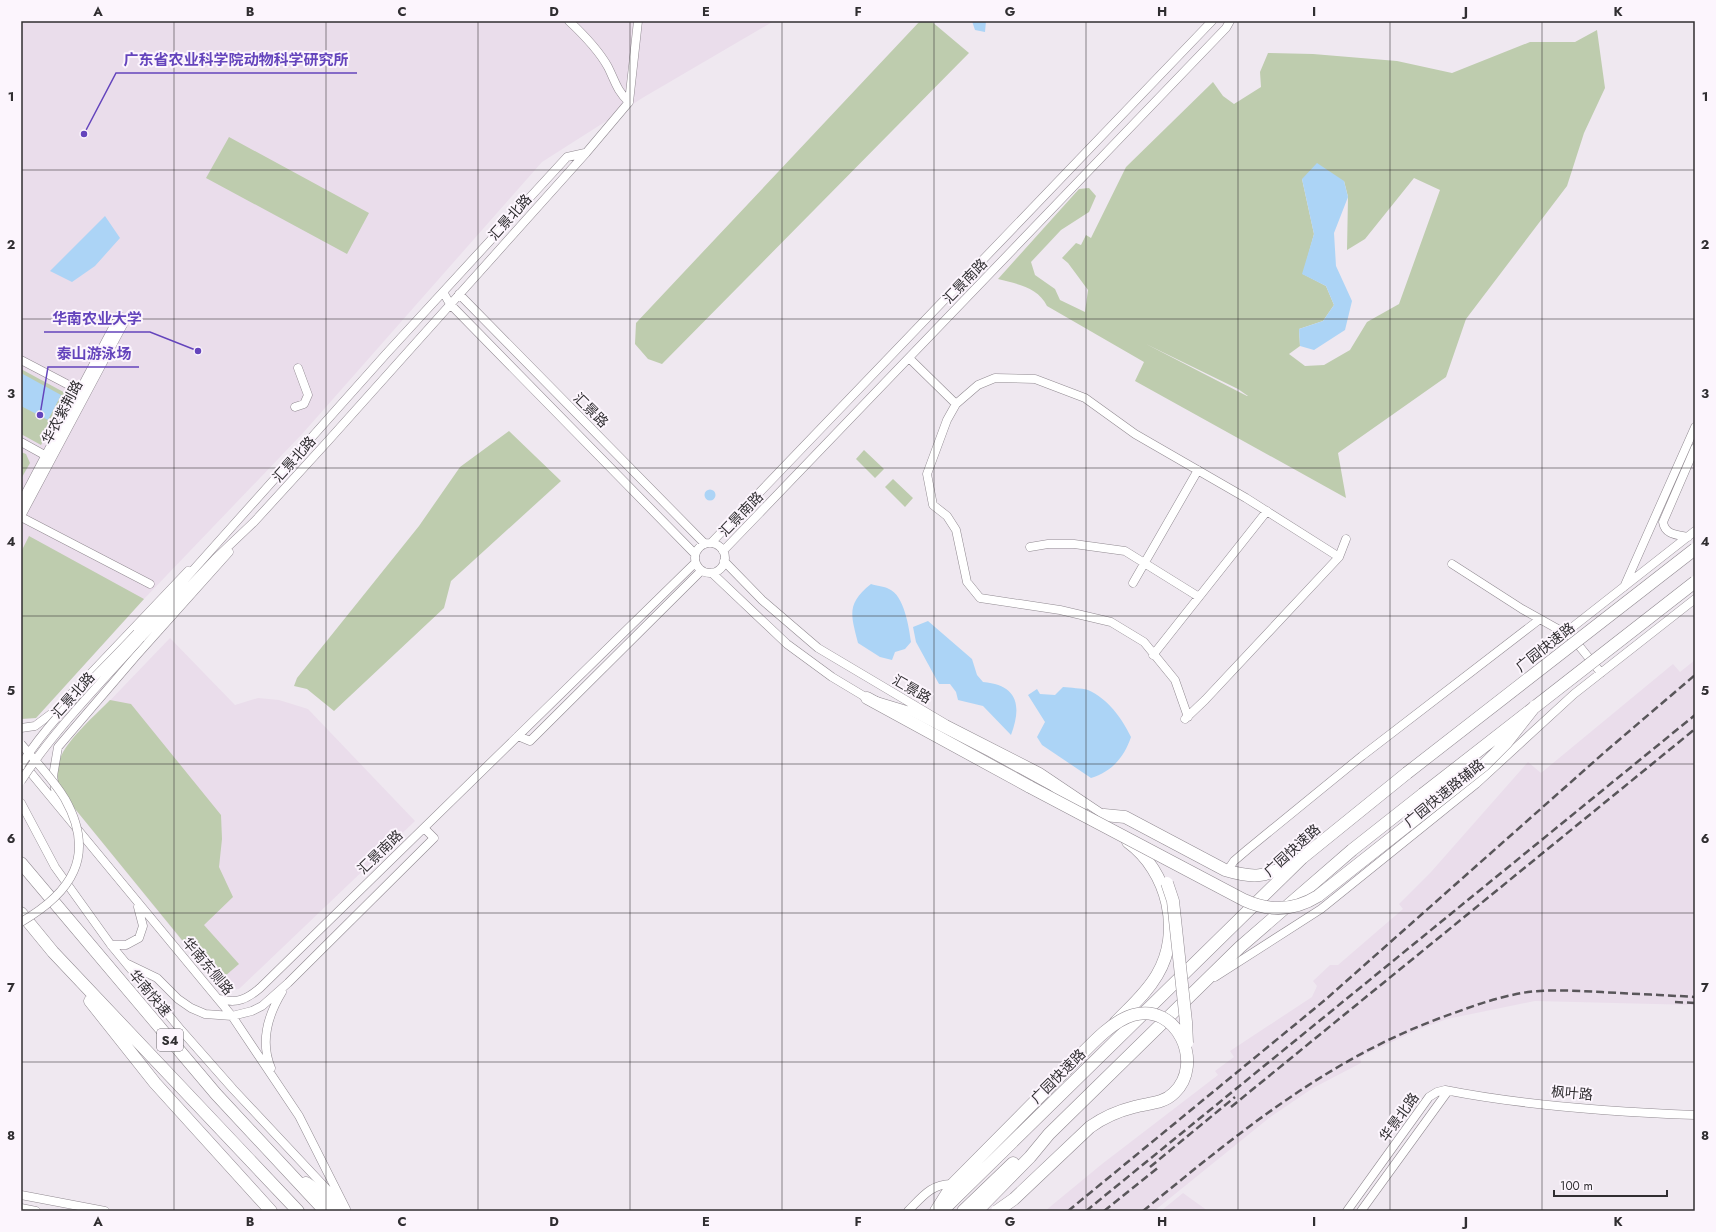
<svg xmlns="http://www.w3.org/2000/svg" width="1716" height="1232" viewBox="0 0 1716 1232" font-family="Jost,'Noto Sans SC',sans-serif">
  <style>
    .built { fill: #eaddeb }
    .green { fill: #beccae; fill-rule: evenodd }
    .water { fill: #acd4f6 }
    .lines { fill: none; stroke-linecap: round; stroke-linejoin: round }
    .minor-casing { stroke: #918a91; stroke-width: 9 }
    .highway-casing { stroke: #918a91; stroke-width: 13 }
    .minor { stroke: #fff; stroke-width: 8 }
    .highway { stroke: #fff; stroke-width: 12 }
    .rail { stroke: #59565a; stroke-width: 2.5; stroke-dasharray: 8 4; stroke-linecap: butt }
    .minor-bridge-casing { stroke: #918a91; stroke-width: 9; stroke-linecap: butt }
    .highway-bridge-casing { stroke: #918a91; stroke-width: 13; stroke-linecap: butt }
    .minor-bridge { stroke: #fff; stroke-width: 8 }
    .highway-bridge { stroke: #fff; stroke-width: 12 }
    .grid { fill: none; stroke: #302e31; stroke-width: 1; stroke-opacity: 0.55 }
    .labels { text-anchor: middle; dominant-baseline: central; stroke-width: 4; stroke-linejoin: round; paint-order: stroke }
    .shield { fill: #fcf5fd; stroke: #6d6a6e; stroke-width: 1 }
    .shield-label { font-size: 13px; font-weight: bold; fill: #302e31 }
    .street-label { font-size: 14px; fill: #302e31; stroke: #fcf5fd }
    .leader { fill: none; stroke: #6444bc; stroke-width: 1.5 }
    .callout-dot { fill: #6444bc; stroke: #fcf5fd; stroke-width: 1.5 }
    .callout-label { font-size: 15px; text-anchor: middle; font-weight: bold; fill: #6444bc; stroke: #fcf5fd; stroke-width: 4; stroke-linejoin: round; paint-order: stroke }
    .neatline { fill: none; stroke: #302e31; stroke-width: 1.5 }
    .grid-label { font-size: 13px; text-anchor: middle; font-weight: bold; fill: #302e31 }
  </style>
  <rect width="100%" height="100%" fill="#efe8f0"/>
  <!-- built -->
  <path class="built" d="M21 21H774L644 97 542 162 303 433 144 599 36 718 21 719Z
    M170 638 235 705 258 698 279 700 308 709 415 821 239 989 222 990 58 788 63 752 74 738Z
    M1695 660V1005L1535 1001 1447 1019 1417 1030 1360 1057 1361 1063 1313 1088 1269 1118 1154 1211H1045L1102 1164 1218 1075 1215 1071 1234 1057 1230 1051 1312 997 1317 986 1313 981 1330 965H1338L1403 909 1399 904 1431 872 1528 762 1541 773 1673 664 1680 672Z
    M1183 1193 1208 1211H1161Z"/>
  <!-- green -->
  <path class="green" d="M920 21H931L969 53 662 364 648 359 635 344 636 323Z
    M1597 30 1605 88 1584 133 1567 186 1466 319 1446 377 1338 453 1346 498 1135 381 1144 362 1047 306C1038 287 1017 284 998 279L1079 189 1089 188 1096 196 1089 212 1061 230 1031 262 1035 275 1055 289 1060 300 1085 312 1088 290 1068 263 1062 258 1076 243 1081 245 1086 235 1091 238 1126 167 1213 82 1223 96 1234 104 1261 87 1260 72 1268 53 1313 54 1397 61 1452 73 1530 42H1575ZM1414 178 1440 190 1399 304 1367 322 1350 350 1324 365 1305 366 1289 354 1300 346 1299 329 1323 321 1334 305 1326 286 1303 274 1314 234 1302 179 1344 181 1348 197 1347 250 1365 239ZM1146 344 1238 389 1248 396H1247Z
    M229 137 369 213 347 254 206 178Z
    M21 369 69 395 41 445 21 434Z
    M509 431 561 481 451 581 444 608 334 711 307 689 294 686 297 678 419 526 460 467Z
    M864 450 884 469 875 478 856 459Z
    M21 452 26 454 30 463 21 479Z
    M893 479 913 498 905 507 885 487Z
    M29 536 144 599 36 718 21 719V552Z
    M110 700 131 704 221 815 222 839 219 867 233 897 204 925 239 964 217 983 58 788C58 781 57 773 58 766 61 744 95 716 110 700Z"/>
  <!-- water -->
  <path class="water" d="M972 21H986L985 32 975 30Z
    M1317 163 1344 181 1348 197 1334 233 1336 266 1352 301 1345 330 1314 350 1300 346 1299 329 1323 321 1334 305 1326 286 1302 274 1314 234 1302 179Z
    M105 216 120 238 95 266 72 282 50 271Z
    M21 373 61 395 48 420 21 406Z
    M704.5 495a5.5 5.5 0 1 1 11 0a5.5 5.5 0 1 1-11 0Z
    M871 584C877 586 884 586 889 589 904 595 909 627 911 642L905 649 895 652 892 660 880 657 858 643C851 615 846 604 871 584Z
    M928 621 972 659 977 675 983 682C1018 685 1022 706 1011 735L983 706 958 700 956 692 950 684H939L916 642 913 627Z
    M1063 687C1071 688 1081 688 1088 690 1108 699 1122 718 1131 737 1124 758 1111 772 1091 778L1042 745 1037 737 1045 722 1028 695 1037 689 1040 694 1055 695Z"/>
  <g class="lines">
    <defs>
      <path id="minor" d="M569 21C584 35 598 49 608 67 615 81 617 91 629 102
        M629 102 638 21
        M443 292 450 304 695 554
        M459 294 705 544
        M909 358 956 404
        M21 360 84 393
        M295 407 304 404 308 395 298 368
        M21 442 50 458
        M21 502 119 316 126 319 21 516
        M21 517 150 584
        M1688 537C1677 535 1665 535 1663 522L1695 448
        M695 558a15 15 0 1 1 30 0a15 15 0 1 1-30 0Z
        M711 543 1212 21
        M1030 547 1048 544H1074L1125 551 1199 597
        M723 551 1226 28 1230 21
        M724 561 762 600 818 648 946 724 1040 772 1104 815
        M1452 564 1522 609 1572 637 1601 673
        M712 573 787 644 832 677 867 698 910 711 989 752 1053 787 1083 810
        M1133 583 1198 470
        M1624 587 1695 427
        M137 633 386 354 567 157 585 153
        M1565 633 1695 531
        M141 638 215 559 254 522 328 441 586 153 629 102
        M1153 655 1267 511
        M1188 717 1175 680 1144 642 1111 622 1060 610 980 598 967 582 956 530 947 516 933 505 927 474 947 420 956 404 978 385 995 378 1035 379 1085 398 1135 434 1246 498 1339 557
        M1185 719 1205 700 1339 557 1346 539
        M21 728 35 726 55 711 188 571
        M518 736 530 741 701 571
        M21 761 232 1016 299 1116 346 1209
        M21 803 55 867 111 945 181 1030 233 1089 339 1202
        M63 807 56 795 53 776 58 747 136 656 229 552
        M1227 871 1234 861 1248 849 1362 756 1540 619
        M111 945H126L139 938 143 926 138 907
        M128 964 157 978 178 999 191 1008 205 1014 232 1016 252 1011 262 1006 288 983 434 838 424 828
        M1215 977 1321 909 1476 784 1574 694 1695 599
        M220 999C237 1004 247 999 260 988L695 563
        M271 1068C260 1042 268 1015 282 992
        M21 1195 105 1211
        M21 1208 36 1211
        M908 1211C922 1197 932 1183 953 1184
        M1347 1211 1429 1097 1437 1092 1445 1090C1526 1106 1613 1112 1695 1115
        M1361 1211 1448 1091"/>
      <path id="highway" d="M867 698 1030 787
        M1104 815 1125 817 1225 870C1255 879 1264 877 1292 863
        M21 863 216 1094 325 1211
        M21 913 53 952 298 1211
        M90 1001 155 1083 271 1211
        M1115 1023C1129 1008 1146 994 1157 975 1183 932 1168 871 1128 842
        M306 1183 319 1192 338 1211
        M936 1211 953 1184 1063 1073
        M942 1211 1302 858 1407 773
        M963 1211 1013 1163
        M977 1211 1030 1157 1049 1134 1240 947 1352 850 1423 794"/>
    </defs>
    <!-- minor casing -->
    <use href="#minor" class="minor-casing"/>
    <!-- highway casing -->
    <use href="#highway" class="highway-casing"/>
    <!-- minor -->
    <use href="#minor" class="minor"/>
    <!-- highway -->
    <use href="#highway" class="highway"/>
    <!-- rail -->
    <path class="rail" d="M1675 1002 1695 1003
      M1231 1107 1695 729
      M1150 1167 1235 1097
      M1068 1211 1325 1000 1606 751 1695 675
      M1086 1211 1695 715
      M1104 1211 1160 1166
      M1143 1211C1241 1131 1332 1055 1454 1013 1478 1004 1502 996 1528 992 1553 989 1578 991 1602 992 1633 994 1664 995 1695 997"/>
    <defs>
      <path id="minor-bridge" d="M21 744C36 762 53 779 65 799 97 856 71 893 21 922
        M21 765C52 716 97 676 137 633
        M21 781C55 729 100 684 141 638"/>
      <path id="highway-bridge" d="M1407 773 1695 549
        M1030 787 1244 900C1270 912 1294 911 1318 896L1484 765 1506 743 1535 706
        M1423 794 1695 582
        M1167 883 1173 901 1186 1022 1187 1043
        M997 1211 1014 1199 1090 1127C1104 1117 1118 1111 1134 1107 1148 1103 1163 1104 1174 1093 1205 1064 1177 1002 1133 1015 1108 1022 1082 1055 1063 1073"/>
    </defs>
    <!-- minor-bridge casing -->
    <use href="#minor-bridge" class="minor-bridge-casing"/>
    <!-- highway-bridge casing -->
    <use href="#highway-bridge" class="highway-bridge-casing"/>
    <!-- minor-bridge -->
    <use href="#minor-bridge" class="minor-bridge"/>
    <!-- highway-bridge -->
    <use href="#highway-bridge" class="highway-bridge"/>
  </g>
  <!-- grid -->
  <path class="grid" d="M174 21V1211M326 21V1211M478 21V1211M630 21V1211M782 21V1211M934 21V1211M1086 21V1211M1238 21V1211M1390 21V1211M1542 21V1211M21 170H1695M21 319H1695M21 468H1695M21 616H1695M21 764H1695M21 913H1695M21 1062H1695"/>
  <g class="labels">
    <!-- shield labels -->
    <rect class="shield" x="157" y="1029" width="26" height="22" rx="3"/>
    <g class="shield-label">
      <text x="170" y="1040">S4</text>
    </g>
    <!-- street labels -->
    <g class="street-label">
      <text transform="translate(510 217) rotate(-48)">汇景北路</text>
      <text transform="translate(965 281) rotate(-46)">汇景南路</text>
      <text transform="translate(591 410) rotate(45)">汇景路</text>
      <text transform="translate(62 412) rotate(-62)">华农紫荆路</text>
      <text transform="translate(294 459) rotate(-48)">汇景北路</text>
      <text transform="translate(741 514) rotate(-46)">汇景南路</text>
      <text transform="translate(1545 647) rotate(-38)">广园快速路</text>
      <text transform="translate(912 689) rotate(30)">汇景路</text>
      <text transform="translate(73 695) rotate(-48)">汇景北路</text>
      <text transform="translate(1444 793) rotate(-39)">广园快速路辅路</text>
      <text transform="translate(1292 850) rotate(-42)">广园快速路</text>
      <text transform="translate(380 852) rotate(-44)">汇景南路</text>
      <text transform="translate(208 966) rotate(50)">华南东侧路</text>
      <text transform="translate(150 993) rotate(50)">华南快速</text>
      <text transform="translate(1058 1076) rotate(-45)">广园快速路</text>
      <text transform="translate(1572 1093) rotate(5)">枫叶路</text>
      <text transform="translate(1399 1117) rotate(-54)">华景北路</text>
    </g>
  </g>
  <!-- callouts -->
  <path class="leader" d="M84 134L116 73H357M198 351L150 332H44M40 415L48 367H139"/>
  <g class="callout-dot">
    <circle cx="84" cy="134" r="4"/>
    <circle cx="198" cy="351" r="4"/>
    <circle cx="40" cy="415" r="4"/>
  </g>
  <g class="callout-label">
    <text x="236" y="65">广东省农业科学院动物科学研究所</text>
    <text x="97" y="324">华南农业大学</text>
    <text x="94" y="359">泰山游泳场</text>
  </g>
  <!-- border -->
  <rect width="1716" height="1232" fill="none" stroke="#fcf5fd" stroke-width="44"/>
  <!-- scale -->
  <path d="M1554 1190v6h113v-6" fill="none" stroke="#302e31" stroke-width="2"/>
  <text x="1560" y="1190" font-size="12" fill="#302e31" stroke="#fcf5fd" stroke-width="3" paint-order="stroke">100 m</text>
  <rect x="22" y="22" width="1672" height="1188" class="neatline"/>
  <g class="grid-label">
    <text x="98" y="16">A</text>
    <text x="250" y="16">B</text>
    <text x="402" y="16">C</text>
    <text x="554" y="16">D</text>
    <text x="706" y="16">E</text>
    <text x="858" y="16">F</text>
    <text x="1010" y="16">G</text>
    <text x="1162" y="16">H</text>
    <text x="1314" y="16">I</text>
    <text x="1466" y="16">J</text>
    <text x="1618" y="16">K</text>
    <text x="11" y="101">1</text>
    <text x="1705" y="101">1</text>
    <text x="11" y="249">2</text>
    <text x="1705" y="249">2</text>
    <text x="11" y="398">3</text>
    <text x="1705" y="398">3</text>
    <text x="11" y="546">4</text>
    <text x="1705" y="546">4</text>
    <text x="11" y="695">5</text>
    <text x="1705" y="695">5</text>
    <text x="11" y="843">6</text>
    <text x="1705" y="843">6</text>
    <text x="11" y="992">7</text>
    <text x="1705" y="992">7</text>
    <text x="11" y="1140">8</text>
    <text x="1705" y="1140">8</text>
    <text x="98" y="1226">A</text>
    <text x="250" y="1226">B</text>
    <text x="402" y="1226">C</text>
    <text x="554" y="1226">D</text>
    <text x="706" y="1226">E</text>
    <text x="858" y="1226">F</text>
    <text x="1010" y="1226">G</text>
    <text x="1162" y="1226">H</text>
    <text x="1314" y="1226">I</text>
    <text x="1466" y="1226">J</text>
    <text x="1618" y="1226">K</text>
  </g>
</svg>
